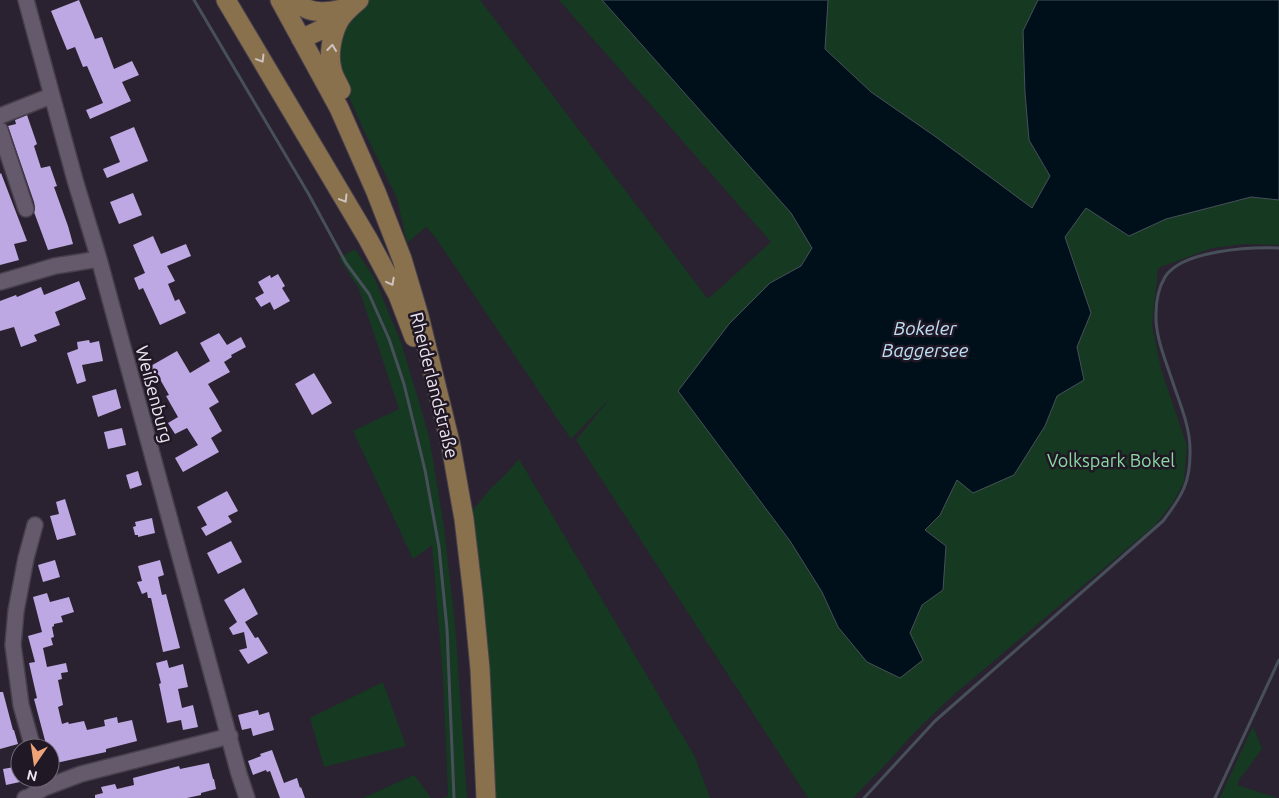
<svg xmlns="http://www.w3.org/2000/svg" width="1279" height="798" viewBox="0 0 1279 798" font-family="Ubuntu,sans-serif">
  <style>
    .green { fill: #163921 }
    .water { fill: #00101a; stroke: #47505a }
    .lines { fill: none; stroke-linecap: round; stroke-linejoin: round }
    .stream { stroke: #47505a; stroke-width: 3 }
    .building { fill: #bea8e3 }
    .minor-casing { stroke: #47404c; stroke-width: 18 }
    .major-casing { stroke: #47404c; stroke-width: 21 }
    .minor { stroke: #645a6b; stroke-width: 15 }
    .major { stroke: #89714e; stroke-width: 19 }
    .oneway { stroke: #cec3bf }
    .labels { text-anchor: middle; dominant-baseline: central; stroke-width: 5; stroke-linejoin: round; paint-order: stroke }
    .street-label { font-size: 18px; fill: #ece6f0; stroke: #211826 }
    .park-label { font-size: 18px; fill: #89dba0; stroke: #211826 }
    .water-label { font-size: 19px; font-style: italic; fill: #bde0f5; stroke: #211826 }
  </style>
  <rect width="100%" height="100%" fill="#2a2230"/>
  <!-- green -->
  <path class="green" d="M368 0H480L708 299 771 242 559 0H602L791 213 813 248 801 266 770 283 679 392 790 541 822 592 838 627 910 633 922 605 943 590 925 531 940 515 957 480 1045 426 1057 396 1084 379 1077 347 1091 313 1065 237 1086 207 1129 236 1166 219 1251 197 1279 200V245L1244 244 1212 248 1158 268 1152 325 1161 369 1187 446 1184 482 1172 504 1155 525 951 697 911 736 890 760 853 798H808L576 440 612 396 571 439 436 238 426 227 407 243 397 198 366 135 340 77 337 46 343 30Z
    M828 0H1038L1023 31 1025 93 1029 140 1050 176 1032 208 936 137 871 92 825 49Z
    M355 249 375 279 402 345 429 436 444 527 455 623 467 798H442L448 796 443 679 432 545 413 559 353 431 399 409 359 289 339 258Z
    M519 459 695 757 710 798H496L482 601 472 511 490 489 505 475Z
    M383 682 406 746 324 767 310 718Z
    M1253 726 1262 749 1239 780 1237 785 1278 798H1220Z
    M414 775 431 798H363Z"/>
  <!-- water -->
  <path class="water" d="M602 0H828L825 49 871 92 936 137 1032 208 1050 176 1029 140 1025 93 1023 31 1038 0H1279V200L1251 197 1166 219 1129 236 1086 208 1065 237 1091 313 1077 347 1084 380 1057 396 1045 426 1014 475 973 493 957 480 940 515 925 530 946 546 943 590 922 605 910 633 923 660 900 678 867 662 838 627 822 592 790 541 678 391 729 324 770 283 801 266 812 248 791 213Z"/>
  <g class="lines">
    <!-- stream -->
    <path class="stream" d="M194 0 308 193 346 263 369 294 389 339 404 384 425 470 439 547 447 629 454 798
      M864 798 935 721 1163 521C1182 496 1191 482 1190 449 1190 427 1180 404 1173 383 1166 361 1155 337 1156 314 1156 302 1159 287 1165 277 1182 250 1250 247 1279 248
      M1215 798 1279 660"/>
  </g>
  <!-- building -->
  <path class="building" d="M79 0 95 39 102 37 114 69 132 61 139 75 122 82 131 101 90 119 86 110 103 103 87 66 83 67 75 47 67 50 51 11Z
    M27 115 37 144 34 146 41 168 50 166 57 186 54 187 68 226 73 244 48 250 34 212 35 207 34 202 8 126 16 124 15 120Z
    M134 127 148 161 107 178 103 169 120 162 110 137Z
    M1 173 27 241 14 244 19 260 0 265V174Z
    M133 193 142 215 119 224 110 202Z
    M153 236 161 254 186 244 191 256 167 266 175 281 168 284 175 301 179 299 186 313 160 325 143 288 139 290 134 278 145 273 133 245Z
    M278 274 285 286 282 288 290 301 274 310 270 302 261 307 255 298 264 293 258 282 270 275 271 278Z
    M79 281 86 299 55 312 60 325 34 335 37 341 21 347 14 327 0 331V301L16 295 17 297 41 287 44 295Z
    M219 333 227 345 241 337 246 347 231 355 232 357 224 362 230 372 208 384 219 402 209 408 222 431 211 438 219 452 183 472 175 458 198 445 187 428 175 434 168 423 178 417 166 396 169 395 157 374 154 375 149 367 177 351 190 373 210 361 200 343Z
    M89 340 90 343 99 341 103 361 82 365 86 381 77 384 67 353 78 349 77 342Z
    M314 373 332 403 312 415 295 384Z
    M116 389 121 408 98 417 92 396Z
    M122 428 126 445 108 449 104 432Z
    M138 471 142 485 130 489 126 475Z
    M227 491 238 511 228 516 232 522 206 536 201 528 207 525 197 507Z
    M65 499 76 535 57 540 50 516 59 514 56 502Z
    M152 518 155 533 138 537V535H135L133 527 136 526 135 522Z
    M231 541 242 562 218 574 207 553Z
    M55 560 60 577 43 582 38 565Z
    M160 560 164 575 158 577 162 595 166 594 180 648 163 652 151 598H148L147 592 142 594 137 582 142 581 138 566Z
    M244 588 258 614 245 622 255 638 258 637 268 653 248 664 239 650 247 648 244 632 233 635 229 628 237 622 224 600Z
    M47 593 50 602 69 597 74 612 61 616 63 622 54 624V626L52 627 54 637 51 638 53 645 43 648 47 667 66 663 68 672 61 673 62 679 58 680 63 705 58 707 62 724 68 722 69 724 84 721 87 730 105 726 104 720 117 717 118 723 132 720 137 741 106 749V752L56 763 53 749 50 750V748H47L34 699 37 698 29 663 35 662 28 636 42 632 33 597Z
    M167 660 169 668 183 664 188 687 178 689 182 708 193 705 198 727 183 730 181 720 167 723 159 684 161 683 156 663Z
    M0 692H3L13 730H14L18 744 0 749Z
    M258 710 259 715 269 712 274 730 253 736 251 728 242 730 238 715Z
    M272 750 284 783 297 778 300 788 301 787 305 798H280L270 771 267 772 266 770 253 775 248 761 261 756 260 754Z
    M209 763 213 779H214L216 789 201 793V795L187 798H95V795L103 793 101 787 115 784 117 789 134 785 133 778 179 766 180 769Z
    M20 766V782L6 785 3 769Z"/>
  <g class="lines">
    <defs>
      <path id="minor" d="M26 0 75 180 99 259 239 774 247 798
        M0 116 51 96
        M0 130 26 209
        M0 282 55 266 99 259
        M33 748 21 705 13 645 16 611 26 558 35 525
        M25 798 29 797 44 788 81 774 230 736"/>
      <path id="major" d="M226 0 368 239 398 295 414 337
        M280 0 339 108 376 192 402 259 419 316 451 446 464 519 473 595 480 669 486 798
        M295 0C309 17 332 12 350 7
        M301 39 338 22
        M341 90C338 83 333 76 332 69 328 55 332 35 338 23 342 14 352 6 359 0"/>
    </defs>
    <!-- minor casing -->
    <use href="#minor" class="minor-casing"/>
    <!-- major casing -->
    <use href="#major" class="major-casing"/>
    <!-- minor -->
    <use href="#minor" class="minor"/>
    <!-- major -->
    <use href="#major" class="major"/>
  </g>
  <!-- one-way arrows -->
  <defs><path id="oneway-chevron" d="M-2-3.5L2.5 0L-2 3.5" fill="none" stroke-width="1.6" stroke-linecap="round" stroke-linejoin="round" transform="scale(1.25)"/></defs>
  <g class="oneway">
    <use href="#oneway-chevron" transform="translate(332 48) rotate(-84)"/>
    <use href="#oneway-chevron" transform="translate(261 59) rotate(59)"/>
    <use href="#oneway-chevron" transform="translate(344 199) rotate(59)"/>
    <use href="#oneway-chevron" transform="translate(391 282) rotate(62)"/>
  </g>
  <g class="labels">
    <!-- street labels -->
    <g class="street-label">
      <text transform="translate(435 385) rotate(76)">Rheiderlandstraße</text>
      <text transform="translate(155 394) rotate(75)">Weißenburg</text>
    </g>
    <!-- park labels -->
    <g class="park-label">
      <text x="1111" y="460">Volkspark Bokel</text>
    </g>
    <!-- water labels -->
    <g class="water-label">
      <text x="925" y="328">Bokeler<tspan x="925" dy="22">Baggersee</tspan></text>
    </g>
  </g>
  <!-- north arrow -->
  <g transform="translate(35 763) rotate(193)"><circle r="24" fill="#211826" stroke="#726a77"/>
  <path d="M0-4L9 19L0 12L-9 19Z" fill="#efa377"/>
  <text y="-8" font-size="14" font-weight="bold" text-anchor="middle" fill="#ece6f0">N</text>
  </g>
</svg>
